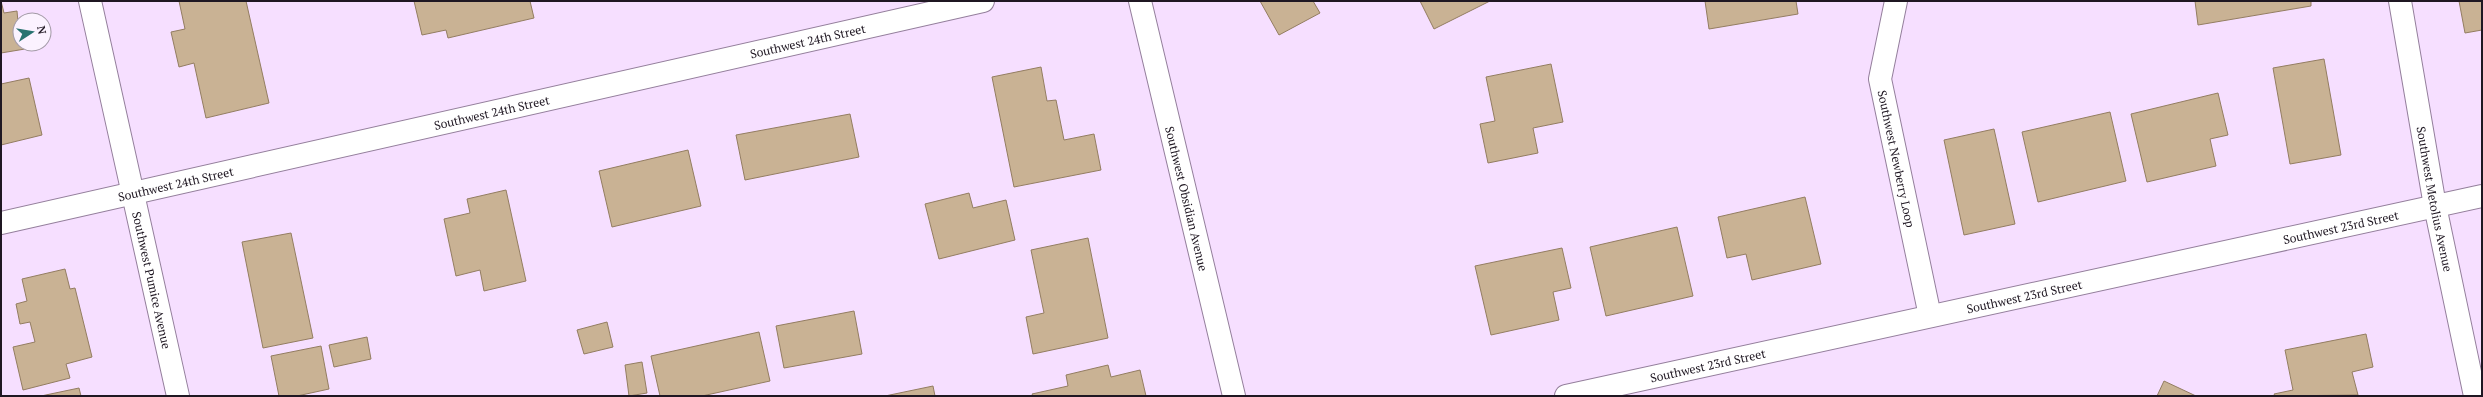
<svg xmlns="http://www.w3.org/2000/svg" width="2483" height="397" viewBox="0 0 2483 397" font-family="'PT Serif',serif">
  <style>
    .building { fill: #c9b294; stroke: #937d61 }
    .lines { fill: none; stroke-linecap: round; stroke-linejoin: round }
    .minor-casing { stroke: #947f9c; stroke-width: 24 }
    .minor { stroke: #fff; stroke-width: 22 }
    .labels { text-anchor: middle; dominant-baseline: central; stroke-width: 4; stroke-linejoin: round; paint-order: stroke }
    .street-label { font-size: 12px; fill: #1f1722; stroke: #fbf2ff }
  </style>
  <rect width="100%" height="100%" fill="#f6dfff"/>
  <!-- building -->
  <path class="building" d="M1 1 4 13 17 11 20 44H24L25 49 1 53Z
    M179 1H246L269 103 206 118 194 63 179 67 171 32 185 29Z
    M414 1H530L534 18 448 38 446 30 422 35Z
    M1260 1H1313L1320 13 1279 35Z
    M1420 1H1490L1434 29Z
    M1705 1H1796L1798 14 1709 29Z
    M2195 1H2311V6L2198 25Z
    M2459 1H2482V30L2465 33Z
    M2324 59 2341 155 2290 164 2273 68Z
    M1551 64 1563 122 1533 128 1538 153 1488 163 1480 124 1495 121 1486 77Z
    M1041 67 1047 101 1056 100 1064 140 1094 134 1101 170 1014 187 992 77Z
    M29 78 42 135 1 145V84Z
    M2218 93 2228 135 2210 139 2216 166 2147 182 2131 114Z
    M2110 112 2126 181 2038 202 2022 132Z
    M850 114 859 157 745 180 736 135Z
    M1994 129 2015 224 1964 235 1944 140Z
    M688 150 701 206 612 227 599 171Z
    M506 190 526 281 484 291 480 270 456 276 444 219 470 213 467 199Z
    M969 193 973 208 1006 200 1015 240 939 259 925 204Z
    M1805 197 1821 264 1752 280 1746 254 1727 258 1718 217Z
    M1677 227 1693 296 1606 316 1590 247Z
    M291 233 313 338 263 348 242 242Z
    M1088 238 1108 338 1033 354 1026 317 1044 313 1031 250Z
    M1562 248 1571 288 1553 292 1559 320 1491 335 1475 266Z
    M65 269 70 289 75 288 92 357 66 364 70 378 23 390 13 347 35 342 30 322 20 324 16 304 27 301 22 279Z
    M854 311 862 354 784 368 776 326Z
    M607 322 613 347 584 354 577 330Z
    M759 332 770 381 702 396H660L651 356Z
    M2366 334 2373 367 2352 372 2358 395 2275 396 2274 394 2293 390 2285 350Z
    M367 337 371 359 334 367 329 345Z
    M321 346 329 389 297 396H279L271 356Z
    M642 362 647 393 629 396 625 365Z
    M1108 365 1111 377 1140 370 1146 396H1033L1032 394 1068 386 1066 375Z
    M2164 381 2196 396H2157Z
    M933 386 935 396H885Z
    M79 388 81 396H41Z"/>
  <g class="lines">
    <defs>
      <g id="minor">
        <path id="s1" d="M90 1 178 396"/>
        <path id="s2" d="M1140 1 1234 396"/>
        <path id="s3" d="M1896 1 1880 79 1930 316"/>
        <path id="s4" d="M2400 1 2435 206 2475 396"/>
        <path id="s5" d="M1 223 983 1"/>
        <path id="s6" d="M1566 396 2482 196"/>
      </g>
    </defs>
    <!-- minor casing -->
    <use href="#minor" class="minor-casing"/>
    <!-- minor -->
    <use href="#minor" class="minor"/>
  </g>
  <g class="labels">
    <!-- street labels -->
    <g class="street-label">
      <text stroke="none"><textPath href="#s5" startOffset="827">Southwest 24th Street</textPath></text>
      <text stroke="none"><textPath href="#s5" startOffset="503">Southwest 24th Street</textPath></text>
      <text stroke="none"><textPath href="#s3" startOffset="161">Southwest Newberry Loop</textPath></text>
      <text stroke="none"><textPath href="#s5" startOffset="179">Southwest 24th Street</textPath></text>
      <text stroke="none"><textPath href="#s2" startOffset="203">Southwest Obsidian Avenue</textPath></text>
      <text stroke="none"><textPath href="#s4" startOffset="201">Southwest Metolius Avenue</textPath></text>
      <text stroke="none"><textPath href="#s6" startOffset="793">Southwest 23rd Street</textPath></text>
      <text stroke="none"><textPath href="#s1" startOffset="286">Southwest Pumice Avenue</textPath></text>
      <text stroke="none"><textPath href="#s6" startOffset="469">Southwest 23rd Street</textPath></text>
      <text stroke="none"><textPath href="#s6" startOffset="145">Southwest 23rd Street</textPath></text>
    </g>
  </g>
  <!-- border -->
  <rect width="2483" height="397" fill="none" stroke="#1f1722" stroke-width="4"/>
  <!-- north arrow -->
  <g transform="translate(32 32) rotate(78)"><circle r="19" fill="#fbf2ff" stroke="#a39aa7"/>
  <path d="M0-3L7 15L0 10L-7 15Z" fill="#287270"/>
  <text y="-6" font-size="11" font-weight="bold" text-anchor="middle" fill="#1f1722">N</text>
  </g>
</svg>
